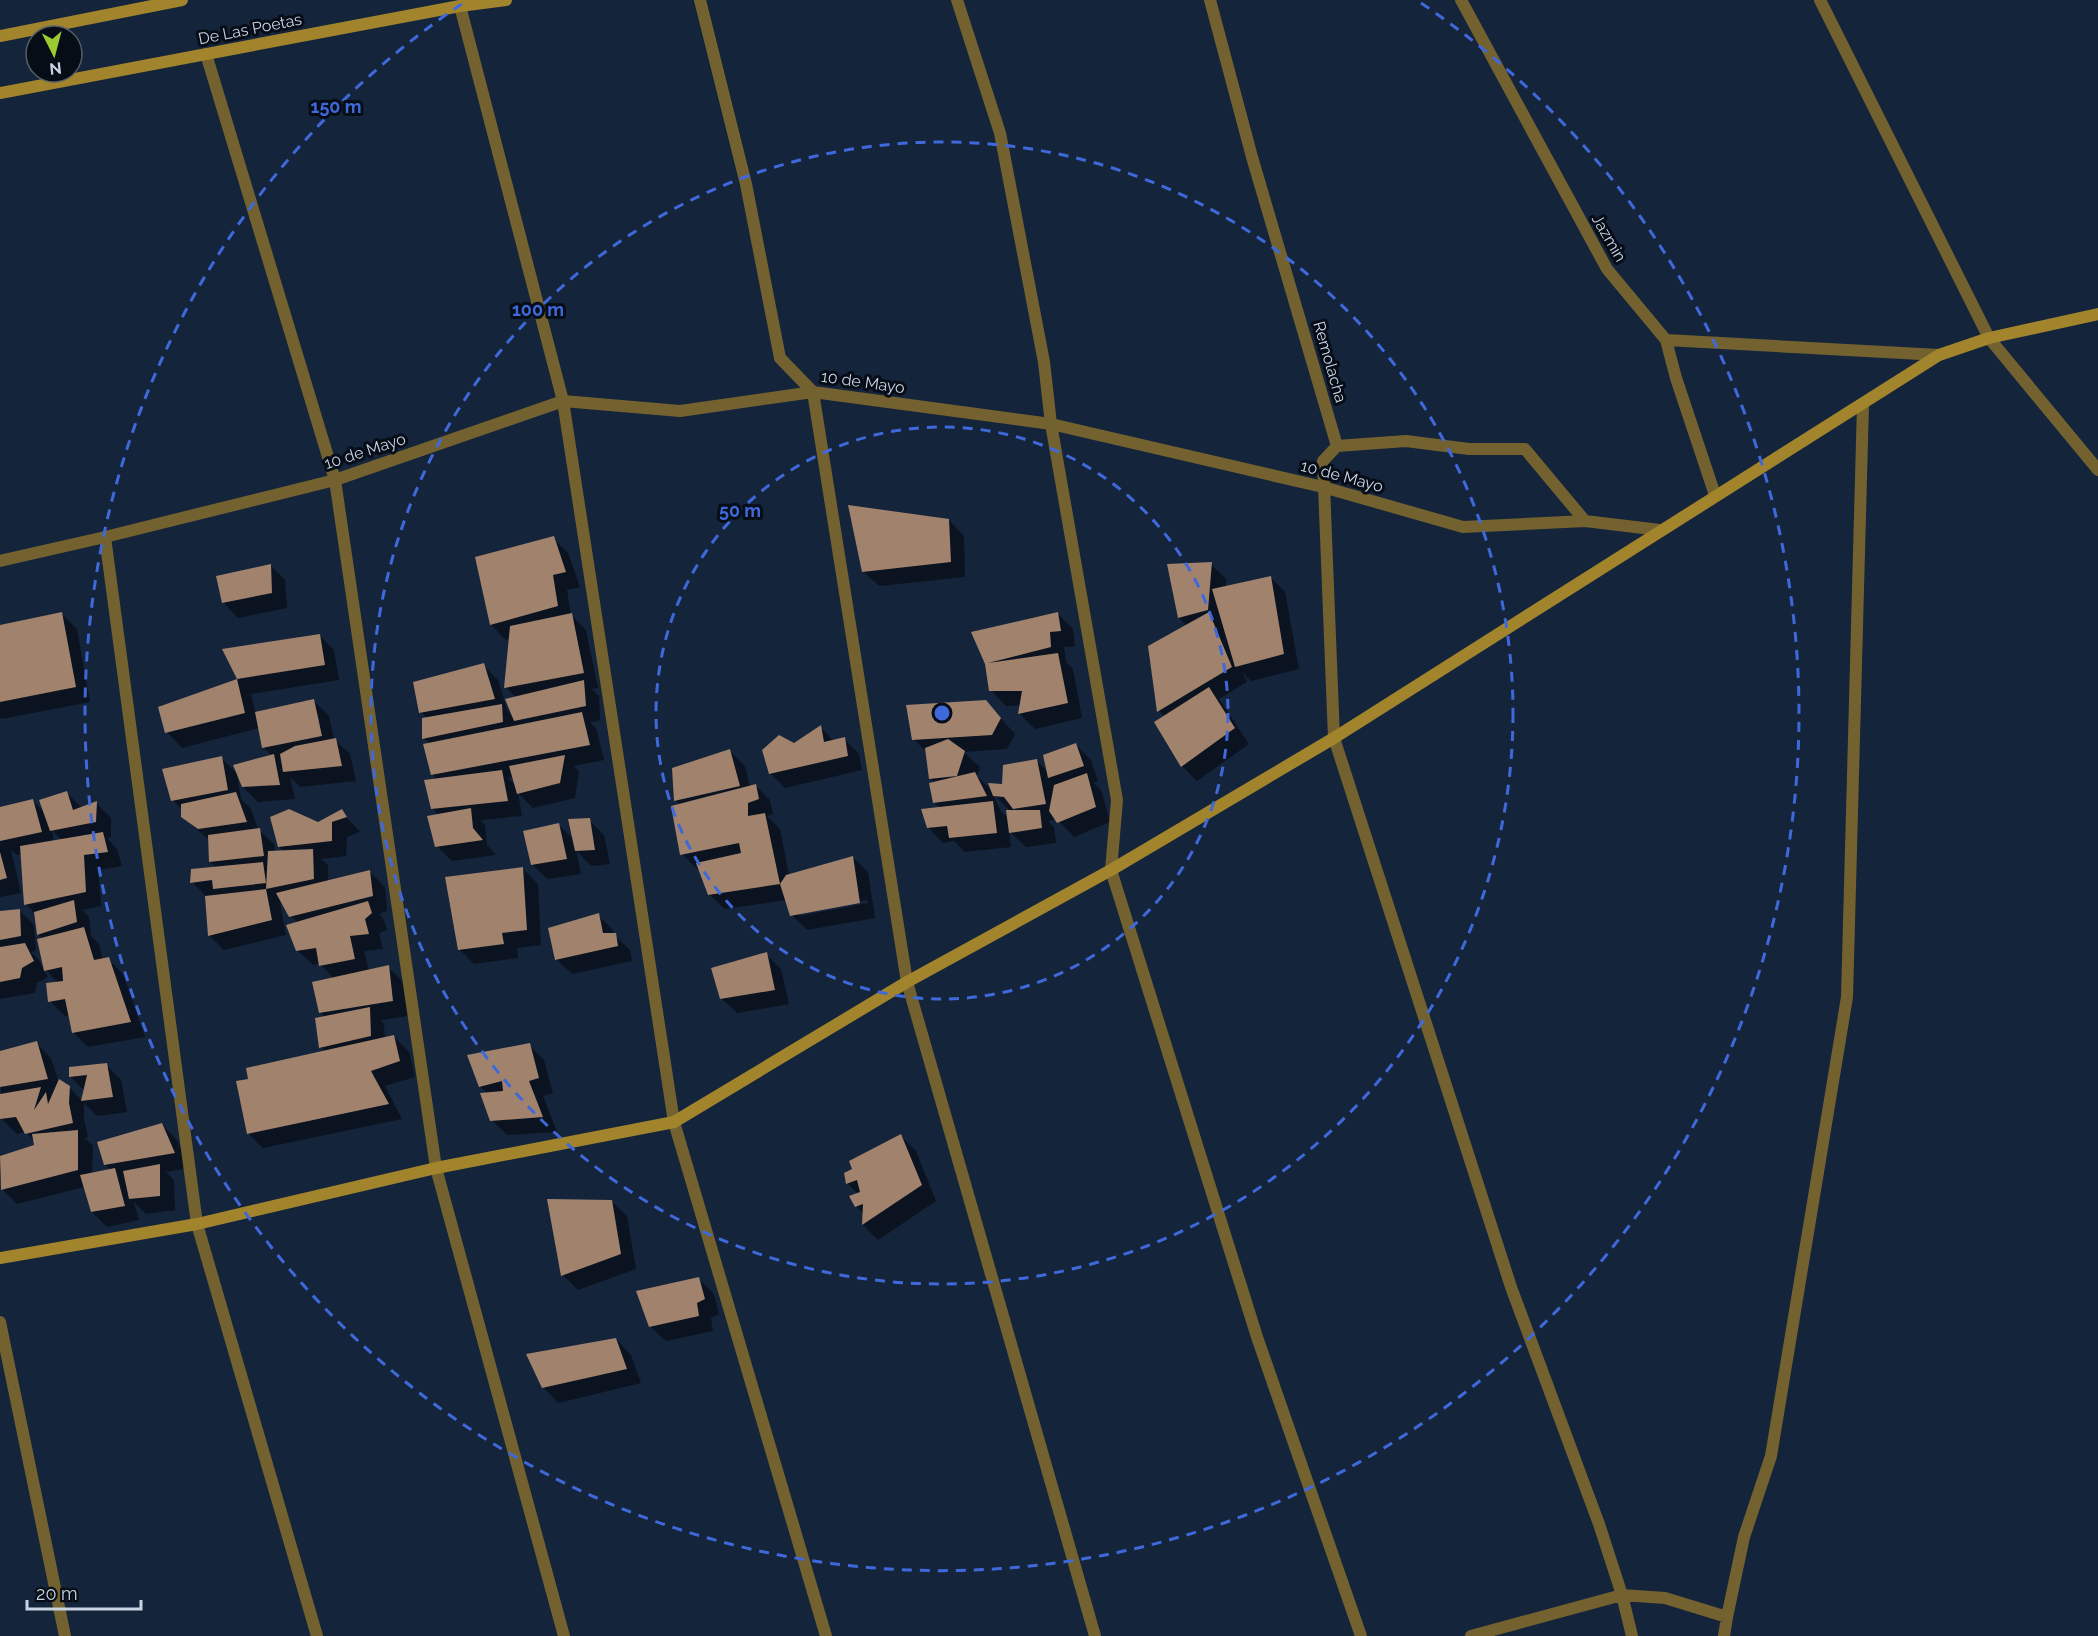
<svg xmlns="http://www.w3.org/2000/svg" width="2098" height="1636" viewBox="0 0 2098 1636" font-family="Raleway,sans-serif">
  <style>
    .shadow { fill: #0007; fill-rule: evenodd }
    .building { fill: #a1826d }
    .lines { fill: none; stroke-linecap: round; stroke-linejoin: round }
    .street { stroke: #73622f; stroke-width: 12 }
    .secondary { stroke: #a1842c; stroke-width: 12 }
    .ring { fill: none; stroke: #3f69da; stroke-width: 3; stroke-dasharray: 10 8 }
    .labels { text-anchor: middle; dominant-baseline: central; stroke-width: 6; stroke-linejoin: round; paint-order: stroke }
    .street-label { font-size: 16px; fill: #c9d4e3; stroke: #070d17 }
    .centre { fill: #3f69da; stroke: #070d17; stroke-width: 3 }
    .ring-label { font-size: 18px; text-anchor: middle; font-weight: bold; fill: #3f69da; stroke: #070d17; stroke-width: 6; stroke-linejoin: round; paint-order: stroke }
  </style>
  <rect width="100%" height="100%" fill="#14243b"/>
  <!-- shadow -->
  <path class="shadow" d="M949 520 964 536 965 577 879 586 863 571Z
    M553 538 568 553 580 587 567 590 571 615 586 630 598 688 592 689 599 696 600 720 590 723 596 728 604 760 573 766 579 771 575 798 533 808 518 793 522 816 481 820 485 825 487 845 496 855 452 861 437 846 439 816 432 808 438 780 432 774 430 744 424 738 427 718 421 712 483 665 498 680 508 712 515 719 516 698 506 687 511 638 506 640 491 625ZM513 777 516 786 508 778Z
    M1211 564 1226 579V588L1270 577 1285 592 1299 669 1251 681 1242 672 1247 682 1219 699 1249 744 1197 781 1182 766 1165 717 1159 711 1149 647 1187 626 1179 618 1169 566Z
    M270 565 285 580 287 608 238 618 223 602Z
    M62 614 77 629 90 702 2 719 0 718V627Z
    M1058 614 1073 629 1075 646 1064 647 1066 662 1073 669 1082 718 1035 729 1020 714 1021 705 1006 706 991 690 986 663Z
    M319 635 334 650 339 680 251 694 256 714 314 701 329 716 334 739 350 754 356 781 300 787 290 777 295 799 258 802 243 787 272 756 263 747 259 728 182 748 167 732 160 708 239 680 225 650Z
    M986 702 1015 734 1007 749 964 752 980 767 977 776 993 792 1037 761 1049 773 1076 745 1091 760 1098 781 1094 783 1101 790 1110 822 1074 837 1057 819 1048 821 1054 827 1056 843 1026 847 1009 831 1011 847 965 852 954 841 943 843 928 827 941 808 934 802 935 783 931 779 928 753 913 739ZM992 792 1011 812 1009 819 1000 810Z
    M820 727 834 741 844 739 859 754 862 770 785 788 770 773 794 745Z
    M730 751 745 766 750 787 755 785 770 800 773 814 767 816 780 829 789 875 852 857 868 872 875 918 807 930 792 915 787 900 725 909 709 894 699 869H697L682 854 680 805 675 800ZM867 900 868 903 799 916V912Z
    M221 758 237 773 241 799 251 809 258 829 274 844 276 853 285 852 279 846 341 811 360 832 347 837 346 856 321 859 328 865V882L370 872 385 887 387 911 379 914 383 918 387 929 379 934 383 949 364 951 369 971 388 967 403 982 408 1016 381 1020 384 1024 385 1039 394 1037 409 1052 415 1077 385 1086 402 1119 263 1148 248 1133 326 1052 321 1047 325 1017 320 1012 334 979 320 964 313 965 297 950 298 923 291 916 283 903H280L286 935 224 950 209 935 207 897 192 882 217 868 210 862 209 840 182 816V810L173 800Z
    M67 793 82 808 96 803 111 818V837L107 838 117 849 122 866 98 870 101 906 82 910 89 917 91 936 99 944 103 960 108 959 123 974 145 1037 88 1047 73 1032 70 1015 65 1016 50 1001 58 983 46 970 43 939 38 934 36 915 26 904 22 854 17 855 11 850 21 893 0 897V809L33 801 46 814ZM52 830 62 840 54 842Z
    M589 820 604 835 610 864 591 866 576 850 581 874 547 879 532 864 559 825 574 840Z
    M523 869 538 884 541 945 517 948 518 958 474 964 459 949Z
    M19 910 34 925 36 951 31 952 39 960 48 977 37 983 35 993 0 999V913Z
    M598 915 613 930 614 935 630 950 632 961 572 974 556 959Z
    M766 954 781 969 789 1004 737 1013 721 998Z
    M36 1043 51 1058 58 1080 69 1087 82 1101 85 1091 70 1076 106 1065 121 1080 127 1112 97 1116 84 1103V1119L88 1137 85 1138 93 1146 92 1174 112 1171 105 1164 162 1125 177 1140 189 1168 166 1172 174 1180 175 1210 146 1214 134 1202 139 1220 107 1227 92 1212 84 1187 17 1204 2 1189 0 1179V1157L36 1146 35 1141 26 1132 17 1134 2 1119 0 1053Z
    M529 1045 544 1060 553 1093 543 1096 557 1132 507 1135 492 1120 488 1094 480 1086Z
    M901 1136 916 1151 936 1201 878 1240 863 1225 864 1215 856 1206 858 1194 847 1183Z
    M611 1201 627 1216 636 1269 578 1290 563 1275Z
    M699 1279 714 1294 719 1314 711 1318 713 1331 666 1341 650 1326Z
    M616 1339 631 1355 641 1383 558 1403 543 1387Z"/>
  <!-- building -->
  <path class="building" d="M848 505 949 519 951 562 862 572Z
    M554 536 566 572 553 575 558 606 490 625 475 557Z
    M1212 562 1208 610 1178 618 1167 564Z
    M271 564 272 593 222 603 216 576Z
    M1271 576 1284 654 1235 667 1212 589Z
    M62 612 76 687 0 702V625Z
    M1058 612 1061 631 1050 632 1051 647 988 663 1058 653 1068 703 1018 714 1022 691H989L985 664 971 632Z
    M1209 612 1232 667 1157 712 1148 646Z
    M572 613 584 673 504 688 510 626Z
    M320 634 325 665 237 679 245 713 165 733 158 707 237 679 222 649Z
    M484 663 495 699 419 713 413 682Z
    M584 680 586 706 514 721 505 699Z
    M1209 687 1235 728 1181 767 1154 722Z
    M314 699 322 736 262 748 255 712Z
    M986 700 1001 718 992 735 912 740 906 705Z
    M502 704 503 722 422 739V718Z
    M582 712 590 745 431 775 423 744Z
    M821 725 824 742 845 737 848 756 769 774 762 750 779 735 794 743Z
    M336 738 342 766 283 772 280 754 295 746Z
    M948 739 965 751 957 776 929 779 925 748Z
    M1076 743 1084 766 1048 778 1043 755Z
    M730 749 740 786 674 801 672 768Z
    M274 754 280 785 242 787 233 765Z
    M565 755 560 783 517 794 509 766Z
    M222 756 228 790 171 801 162 769Z
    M1037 759 1046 804 1013 809 1004 797 993 796 988 783 1002 784 1003 765Z
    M502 770 508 801 431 809 424 780Z
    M975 772 987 796 933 803 929 783Z
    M1087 773 1096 807 1057 823 1049 811 1054 785Z
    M756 784 759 799 748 803V816L765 813 780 884 708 895 696 863 741 853 739 843 680 855 671 806Z
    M67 791 73 810 97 801 96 822 50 831 39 800Z
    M236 792 247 822 198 829 181 817V804Z
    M33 799 42 832 0 841V807Z
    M993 801 997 833 949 838 947 826 927 828 921 809Z
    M471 808 473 828 483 840 435 847 427 816Z
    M289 809 318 822 342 809 347 817 332 822V841L278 847 270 817Z
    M1006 810H1040L1042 828 1009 833Z
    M590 818 595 850 575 851 568 819Z
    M559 823 567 859 531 865 523 831Z
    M260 828 264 856 209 862 208 835Z
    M103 832 108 852 84 855 86 892 24 905 20 846Z
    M313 849 314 879 266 889 268 851Z
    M0 852 7 878 0 880Z
    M853 856 860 903 790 916 780 884 786 875Z
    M263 862 266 883 213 889 212 880 190 883 191 869Z
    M523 867 527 930 502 933 504 944 458 950 445 877Z
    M370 870 373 896 289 917 276 893Z
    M266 889 272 920 208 936 205 896Z
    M74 900 77 922 37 935 34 912Z
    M368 901 372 913 365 919 369 934 350 936 355 959 319 966 316 948 296 951 286 925Z
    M20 909 21 936 0 940V911Z
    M599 913 603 933H616L618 946 555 960 548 928Z
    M84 927 94 960 109 957 131 1022 72 1033 65 999 48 1002 46 983 63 981 62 967 44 971 37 939Z
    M25 943 34 961 22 968 20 978 0 982V947Z
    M767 952 775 990 720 999 711 968Z
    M389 965 393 1001 319 1013 312 982Z
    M370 1007 371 1036 319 1048 315 1018Z
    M394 1035 400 1061 371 1071 389 1104 247 1134 236 1081 248 1079 246 1068Z
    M37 1041 48 1079 0 1087V1051Z
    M530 1043 539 1078 529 1081 543 1117 490 1121 480 1093 503 1091 502 1081 479 1087 467 1055Z
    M107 1063 113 1097 81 1101 87 1075 69 1077V1067Z
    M59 1079 70 1086 69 1103 73 1123 25 1134 16 1117 0 1119V1094L41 1087 34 1110 46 1092 48 1104Z
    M162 1123 175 1153 104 1165 97 1142Z
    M78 1130V1170L1 1190 0 1156 34 1145 32 1134Z
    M901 1134 922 1185 862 1225 863 1204 855 1207 849 1196 860 1192 857 1180 846 1184 844 1173 852 1169 849 1161Z
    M160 1164V1196L129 1199 123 1171Z
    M115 1168 125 1206 91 1212 80 1175Z
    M547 1199 612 1200 621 1254 561 1276Z
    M699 1277 705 1299 697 1303 699 1316 649 1327 636 1291Z
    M616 1338 627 1369 542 1388 526 1354Z"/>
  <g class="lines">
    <!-- street -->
    <path class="street" d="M700 0 746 184 780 358 813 392 907 982 1095 1636
      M957 0 1000 133 1044 362 1051 424 1117 800 1111 870 1257 1337 1361 1636
      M1210 0 1252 157 1337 446 1323 461 1334 738 1511 1287 1599 1524 1622 1595 1632 1636
      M1461 0 1607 269 1666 340 1676 378 1715 495
      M1820 0 1989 338 2098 470
      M460 6 563 401 674 1122 826 1636
      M206 54 335 480 436 1168 564 1636
      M1666 340 1939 355
      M1337 446 1406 441 1469 449H1525L1585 521
      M105 537 197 1224 317 1636
      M0 561 105 537 335 480 563 401 680 411 813 392 1051 424 1323 487 1463 527 1585 521 1660 530
      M0 1322 65 1636
      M1471 1636 1622 1595 1665 1598 1727 1617 1744 1537 1771 1456 1847 997 1863 404
      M1724 1636 1727 1617"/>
    <!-- secondary -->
    <path class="secondary" d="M0 36 182 0
      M0 93 460 6 506 0
      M0 1258 197 1224 436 1168 674 1122 907 982 1111 870 1334 738 1939 355 1989 338 2098 314"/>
  </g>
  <!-- distance rings -->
  <g class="ring">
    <circle cx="942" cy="713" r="286"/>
    <circle cx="942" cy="713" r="571"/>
    <path d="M1421 3A857 857 0 1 1 463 3"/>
  </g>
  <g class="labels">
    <!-- street labels -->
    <g class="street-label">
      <text transform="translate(250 29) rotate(-11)">De Las Poetas</text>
      <text transform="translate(1609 238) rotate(60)">Jazmin</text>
      <text transform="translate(1330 362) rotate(74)">Remolacha</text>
      <text transform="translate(863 382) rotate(8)">10 de Mayo</text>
      <text transform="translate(365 451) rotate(-18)">10 de Mayo</text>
      <text transform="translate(1342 476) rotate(15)">10 de Mayo</text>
    </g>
  </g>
  <circle cx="942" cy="713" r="9" class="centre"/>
  <g class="ring-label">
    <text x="336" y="113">150 m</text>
    <text x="538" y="316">100 m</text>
    <text x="740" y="517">50 m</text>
  </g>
  <!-- north arrow -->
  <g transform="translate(54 54) rotate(174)"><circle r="28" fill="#070d17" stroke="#555d69" stroke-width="1.5"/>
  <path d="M0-4.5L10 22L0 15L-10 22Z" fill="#9cca31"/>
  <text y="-9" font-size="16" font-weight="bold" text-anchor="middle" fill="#c9d4e3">N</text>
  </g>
  <!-- scale -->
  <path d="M27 1600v9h114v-9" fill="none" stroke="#c9d4e3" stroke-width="3"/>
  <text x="36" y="1600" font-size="18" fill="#c9d4e3" stroke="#070d17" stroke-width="4.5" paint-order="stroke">20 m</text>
</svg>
